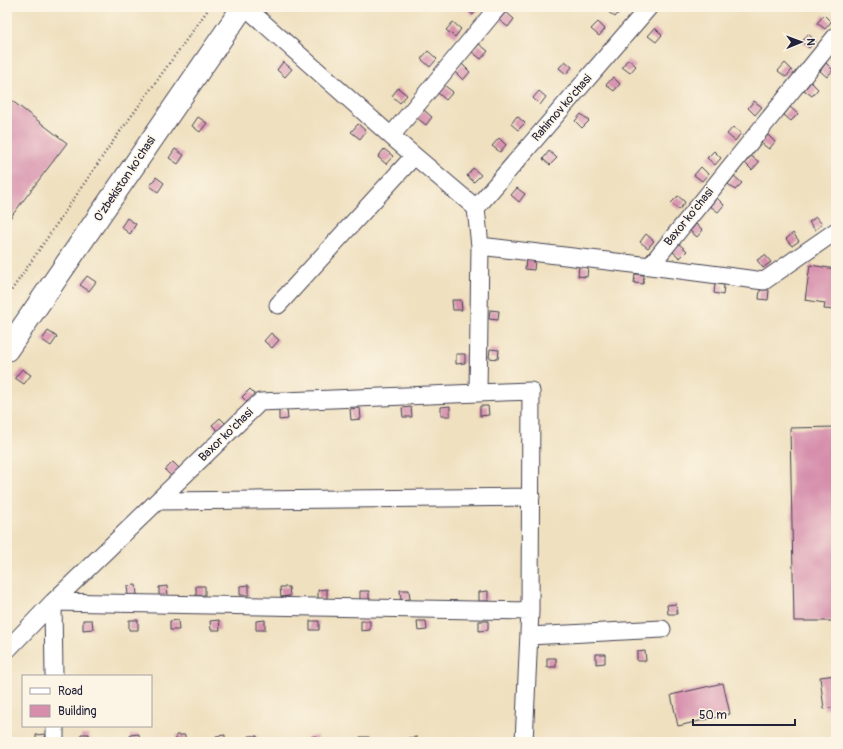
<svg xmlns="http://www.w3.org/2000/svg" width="843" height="749" viewBox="0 0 843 749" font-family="Pangolin,sans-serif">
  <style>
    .building { fill: #d68eac }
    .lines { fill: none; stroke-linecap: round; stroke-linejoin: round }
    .minor-casing { stroke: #413e4f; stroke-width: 19 }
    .major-casing { stroke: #413e4f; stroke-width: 24 }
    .path { stroke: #413e4f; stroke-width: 2.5; stroke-dasharray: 1 3; stroke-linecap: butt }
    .minor { stroke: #fff; stroke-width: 17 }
    .major { stroke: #fff; stroke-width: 22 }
    .labels { text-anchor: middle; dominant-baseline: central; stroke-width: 3; stroke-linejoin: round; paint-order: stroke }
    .street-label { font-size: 12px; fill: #22223b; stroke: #fcf5e5 }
  </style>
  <rect width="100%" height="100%" fill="#fcf5e5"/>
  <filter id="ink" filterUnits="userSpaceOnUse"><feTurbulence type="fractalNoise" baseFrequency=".025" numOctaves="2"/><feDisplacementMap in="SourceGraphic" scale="8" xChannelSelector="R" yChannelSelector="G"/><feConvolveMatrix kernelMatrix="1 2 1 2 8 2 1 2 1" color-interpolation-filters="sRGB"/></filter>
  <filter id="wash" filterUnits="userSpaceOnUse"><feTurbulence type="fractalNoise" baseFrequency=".012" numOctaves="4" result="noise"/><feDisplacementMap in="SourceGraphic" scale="16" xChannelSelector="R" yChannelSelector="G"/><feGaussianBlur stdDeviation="0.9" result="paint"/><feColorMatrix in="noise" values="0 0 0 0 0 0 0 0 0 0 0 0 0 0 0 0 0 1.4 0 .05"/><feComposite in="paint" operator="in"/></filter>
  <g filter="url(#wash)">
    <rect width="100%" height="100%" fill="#efe0bf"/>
    <g id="blocks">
      <!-- building -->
      <path class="building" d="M464 7H480L473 15Z
        M610 7H618L621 10 615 17 607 11Z
        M506 12 514 19 508 27 499 20Z
        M824 15 831 22 825 29 817 23Z
        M453 22 461 29 455 37 446 30Z
        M598 22 605 29 599 36 591 29Z
        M655 28 662 35 656 42 648 36Z
        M808 34 816 41 809 48 802 42Z
        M479 44 488 51 481 59 472 52Z
        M428 51 437 59 430 67 421 59Z
        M628 59 636 66 630 73 622 67Z
        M565 61 572 67 566 74 559 68Z
        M283 62 292 69 285 77 277 70Z
        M785 63 792 70 786 77 778 71Z
        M826 63 833 70 827 77 820 71Z
        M462 64 470 72 463 80 455 72Z
        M613 77 620 84 614 91 606 85Z
        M811 82 818 89 812 96 804 90Z
        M444 85 453 92 446 100 438 93Z
        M398 88 407 95 400 103 392 96Z
        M539 91 546 97 540 105 533 98Z
        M7 97 67 143 7 222Z
        M754 101 762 107 755 115 748 108Z
        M790 107 798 114 791 121 784 115Z
        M424 110 432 117 426 125 417 118Z
        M581 114 589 121 582 128 575 121Z
        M517 116 525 123 518 130 511 124Z
        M198 117 207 123 200 132 192 126Z
        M358 124 366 131 360 139 351 132Z
        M733 127 741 133 735 141 727 134Z
        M768 135 775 142 769 149 761 143Z
        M499 138 506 145 500 152 492 146Z
        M175 149 184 155 178 164 169 158Z
        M384 149 393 156 386 164 378 157Z
        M549 151 557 158 550 165 543 159Z
        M714 151 721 158 715 165 707 158Z
        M751 156 759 162 752 170 745 163Z
        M701 167 708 174 702 181 694 175Z
        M473 168 481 175 474 182 467 176Z
        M734 176 742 183 735 190 728 184Z
        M156 177 164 183 158 192 150 186Z
        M517 188 525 194 519 202 511 195Z
        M678 196 685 202 679 210 671 203Z
        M717 198 724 205 718 212 710 206Z
        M816 217 822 224 815 230 809 222Z
        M127 218 136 224 130 234 121 227Z
        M696 224 703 230 697 237 690 231Z
        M793 233 799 241 792 246 786 239Z
        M646 234 654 241 648 248 640 242Z
        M679 244 687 251 680 258 673 252Z
        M765 255 771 262 763 268 757 260Z
        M526 259 535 260 534 270 525 269Z
        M810 265 836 269V310L824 309 825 303 805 300Z
        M579 266 588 267 587 277 578 276Z
        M635 274 644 275 643 284 634 283Z
        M87 276 96 282 89 291 80 285Z
        M715 284 724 285 723 295 714 293Z
        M760 290H769L768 300 759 299Z
        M452 300H461L462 310H453Z
        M490 310 499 311 498 320 489 319Z
        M835 319H836V335L833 334Z
        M48 331 57 337 51 346 42 340Z
        M271 333 279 340 272 348 264 341Z
        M490 349 499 350 498 359 489 358Z
        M456 354H465V363L456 364Z
        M22 369 31 375 24 384 15 378Z
        M250 389 258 397 250 405 242 397Z
        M450 406V416H441V407Z
        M480 406H488L489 415 480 416Z
        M411 407 412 417H403L402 408Z
        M360 408 361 419 351 420 350 409Z
        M279 410H287L288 419 279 420Z
        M220 418 228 426 220 433 212 425Z
        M836 427V621H794L790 428Z
        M173 462 181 470 173 478 165 470Z
        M136 585 137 595H128L127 586Z
        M249 585V595H240V586Z
        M167 586 168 596H159V587Z
        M196 586H205V595L196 596Z
        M280 587H289L290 596 281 597Z
        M327 589V598L318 599V590Z
        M400 590H409L410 599 401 600Z
        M360 591H369V600L360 601Z
        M488 591V601H479V592Z
        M676 604 677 614H668L667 605Z
        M83 620H92L93 629 83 630Z
        M129 620H138V630H129Z
        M178 620 179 630H170V621Z
        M219 620 220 630H211L210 621Z
        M265 620V630H256V621Z
        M310 621H319V630H310Z
        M361 621H370V630L361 631Z
        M417 621H426L427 630 418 631Z
        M479 621H488V630L479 631Z
        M645 651 646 661H637V652Z
        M596 654H605V663L596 664Z
        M547 658H556V667H547Z
        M836 675V707L824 709 820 677Z
        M723 683 730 714 678 726 671 695Z
        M45 734 46 742H36V735Z
        M81 734H89L90 742H81Z
        M139 734 140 742H131L130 735Z
        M176 735H185V742H176Z
        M225 735V742H216V736Z
        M248 736H257V742H248Z
        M317 736 318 742H309L308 737Z
        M360 737H369V742H360Z
        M417 737V742H408V738Z
        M467 738H476V742H467Z"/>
    </g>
  </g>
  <g filter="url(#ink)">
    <use href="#blocks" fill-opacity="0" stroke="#413e4f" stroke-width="1"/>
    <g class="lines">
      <defs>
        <path id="minor" d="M242 7 250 11 391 136 476 208
          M391 136 498 7
          M476 208 480 246 650 266 836 36
          M476 208 649 7
          M480 246 478 393 531 391 530 611
          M650 266 764 281 836 231
          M278 305 414 156
          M158 501 531 497
          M529 636 662 629
          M7 650 53 602 530 611 524 742
          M54 676 53 602 260 402 478 393
          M55 726V742"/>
        <path id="major" d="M7 350 243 7"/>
      </defs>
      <!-- minor casing -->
      <use href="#minor" class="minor-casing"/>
      <!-- major casing -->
      <use href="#major" class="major-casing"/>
      <!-- path -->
      <path class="path" d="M7 297 109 147 210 7"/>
      <!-- minor -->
      <use href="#minor" class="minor"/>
      <!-- major -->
      <use href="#major" class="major"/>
    </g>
  </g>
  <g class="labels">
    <!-- street labels -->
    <g class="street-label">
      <text transform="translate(562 108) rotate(-49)">Rahimov ko'chasi</text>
      <text transform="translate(125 179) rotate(-56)">O'zbekiston ko'chasi</text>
      <text transform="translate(689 217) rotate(-51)">Baxor ko'chasi</text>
      <text transform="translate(226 435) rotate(-44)">Baxor ko'chasi</text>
    </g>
  </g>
  <!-- margin -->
  <rect width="843" height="749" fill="none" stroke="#fcf5e5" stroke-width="24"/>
  <!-- legend -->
  <rect x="22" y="675" width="130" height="52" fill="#fcf5e5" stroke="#a5a1a1"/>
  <rect x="30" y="688" width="20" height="6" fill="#ffffff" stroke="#a5a1a1"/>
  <text x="58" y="695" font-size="12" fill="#22223b">Road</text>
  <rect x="30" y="705" width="20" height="12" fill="#d68eac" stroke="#a5a1a1"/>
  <text x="58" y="715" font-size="12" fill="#22223b">Building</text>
  <!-- north arrow -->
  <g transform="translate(801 42) rotate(89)" stroke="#fcf5e5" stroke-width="3" paint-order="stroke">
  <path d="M0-3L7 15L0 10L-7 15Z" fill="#22223b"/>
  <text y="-6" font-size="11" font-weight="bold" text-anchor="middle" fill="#22223b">N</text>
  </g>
  <!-- scale -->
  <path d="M693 719v6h102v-6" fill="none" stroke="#22223b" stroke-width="2"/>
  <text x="699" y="719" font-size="12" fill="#22223b" stroke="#fcf5e5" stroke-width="3" paint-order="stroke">50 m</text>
</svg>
